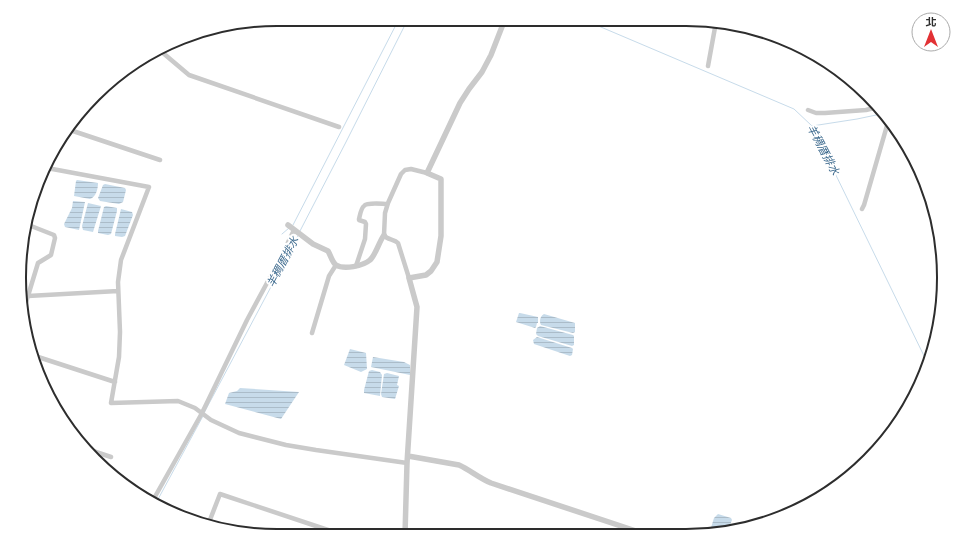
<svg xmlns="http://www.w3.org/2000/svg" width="963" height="555" viewBox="0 0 963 555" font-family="'Roboto Condensed','Noto Sans TC',sans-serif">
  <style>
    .water { fill: url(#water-rules) }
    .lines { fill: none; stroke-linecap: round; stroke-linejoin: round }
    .stream { stroke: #c7dbea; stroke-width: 1 }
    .minor { stroke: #cacaca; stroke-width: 4.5 }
    .tertiary { stroke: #cacaca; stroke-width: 5.5 }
    .labels { text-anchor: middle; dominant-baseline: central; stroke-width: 4; stroke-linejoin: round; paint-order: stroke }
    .water-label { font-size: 11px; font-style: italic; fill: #3d6a8e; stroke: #fff }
    .rim { fill: none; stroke: #2d2d2d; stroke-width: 2 }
  </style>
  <defs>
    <pattern id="water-rules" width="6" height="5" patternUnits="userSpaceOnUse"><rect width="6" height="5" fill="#c7dbea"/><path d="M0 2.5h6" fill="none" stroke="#abbcc9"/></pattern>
  </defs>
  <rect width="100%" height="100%" fill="#fff"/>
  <!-- water -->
  <path class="water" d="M77 180 98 183C98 189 96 197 90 199L74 196 76 181Z
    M105 184 125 188 126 190 123 202 119 204 100 201 98 198 103 185Z
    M73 201 85 202 79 230 65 227 64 224 72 208Z
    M88 203 101 206 93 232 83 230 82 226Z
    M106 206 117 208V211L111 234 108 235 98 233V231L104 207Z
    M121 209 132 212 133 215 125 236 122 237 115 236V234Z
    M519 313H520L538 317V323H537L536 327 535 328 516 322Z
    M544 314 575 323V332L573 333 541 325C539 322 540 316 544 314Z
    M540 326 573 335 574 336V345L572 346 538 336 536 334 537 328Z
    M537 337 572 348 573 349 572 355 570 356 534 344 533 340Z
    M350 349 366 353 367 369 361 372 344 365Z
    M373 357 404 362 410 365V375L371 367Z
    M372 370 380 372 382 375 380 396 364 393V390L369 371Z
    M387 373 399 376 397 385 399 386 395 399 382 397 381 394 384 374Z
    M240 388 299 392 281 419 225 404 229 393 237 391Z
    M718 514 731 518 732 520 728 530 709 534 714 518Z"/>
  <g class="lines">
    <!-- stream -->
    <path class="stream" d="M582 19 794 109 812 126 926 360
      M812 126 857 119 881 114
      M293 225 399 19
      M300 231 346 142 408 19
      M282 234 289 228
      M204 413 298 236
      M156 503 203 416"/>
    <!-- minor -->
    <path class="minor" d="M158 52 163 53 189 75 339 127
      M708 66 716 22
      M808 110 816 113H825L866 110 874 108
      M67 129 160 160
      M47 168 149 187 121 260 118 282 120 332 119 357 111 403 178 401 195 408 211 420 239 433 286 445 316 450 407 463
      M862 209 864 205 888 122
      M356 266 365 239 366 224 365 222 359 220V219C360 215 361 208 364 206 367 202 382 204 387 204
      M409 278 398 243C394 239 387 240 384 235L385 213 388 203 401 174 405 170 411 169 427 173
      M28 296 118 291
      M24 309 38 263 51 255 55 238 54 235 26 224
      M312 333 329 276 336 265
      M32 355 115 382
      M87 449 111 457
      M152 502 202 413 247 320 281 257 294 230
      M208 525 220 494 343 535"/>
    <!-- tertiary -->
    <path class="tertiary" d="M288 225 313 244 328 251C331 256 332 262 336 265 344 270 363 266 370 260 375 256 379 242 384 235
      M408 456 459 465C470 470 479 478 491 483L648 535
      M405 535 407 463 417 307 409 278 426 275 431 271 437 262 441 236V179L427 173 460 103 469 89 482 72 491 55 505 19"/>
  </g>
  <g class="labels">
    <!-- water labels -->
    <g class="water-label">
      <text transform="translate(823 150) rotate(62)">羊稠厝排水</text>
      <text transform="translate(283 262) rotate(-62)">羊稠厝排水</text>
    </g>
  </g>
  <!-- crop -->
  <path d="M0 0H963V555H0ZM277 26H686A251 251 0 0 1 937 277V278A251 251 0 0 1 686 529H277A251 251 0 0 1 26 278V277A251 251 0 0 1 277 26Z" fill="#fff" fill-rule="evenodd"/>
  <path class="rim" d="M277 26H686A251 251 0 0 1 937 277V278A251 251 0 0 1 686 529H277A251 251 0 0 1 26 278V277A251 251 0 0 1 277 26Z"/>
  <!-- north arrow -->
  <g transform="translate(931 32)"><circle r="19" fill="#ffffff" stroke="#ababab"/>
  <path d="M0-3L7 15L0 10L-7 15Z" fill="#e23134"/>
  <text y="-6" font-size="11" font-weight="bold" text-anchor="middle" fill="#2d2d2d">北</text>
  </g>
</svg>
